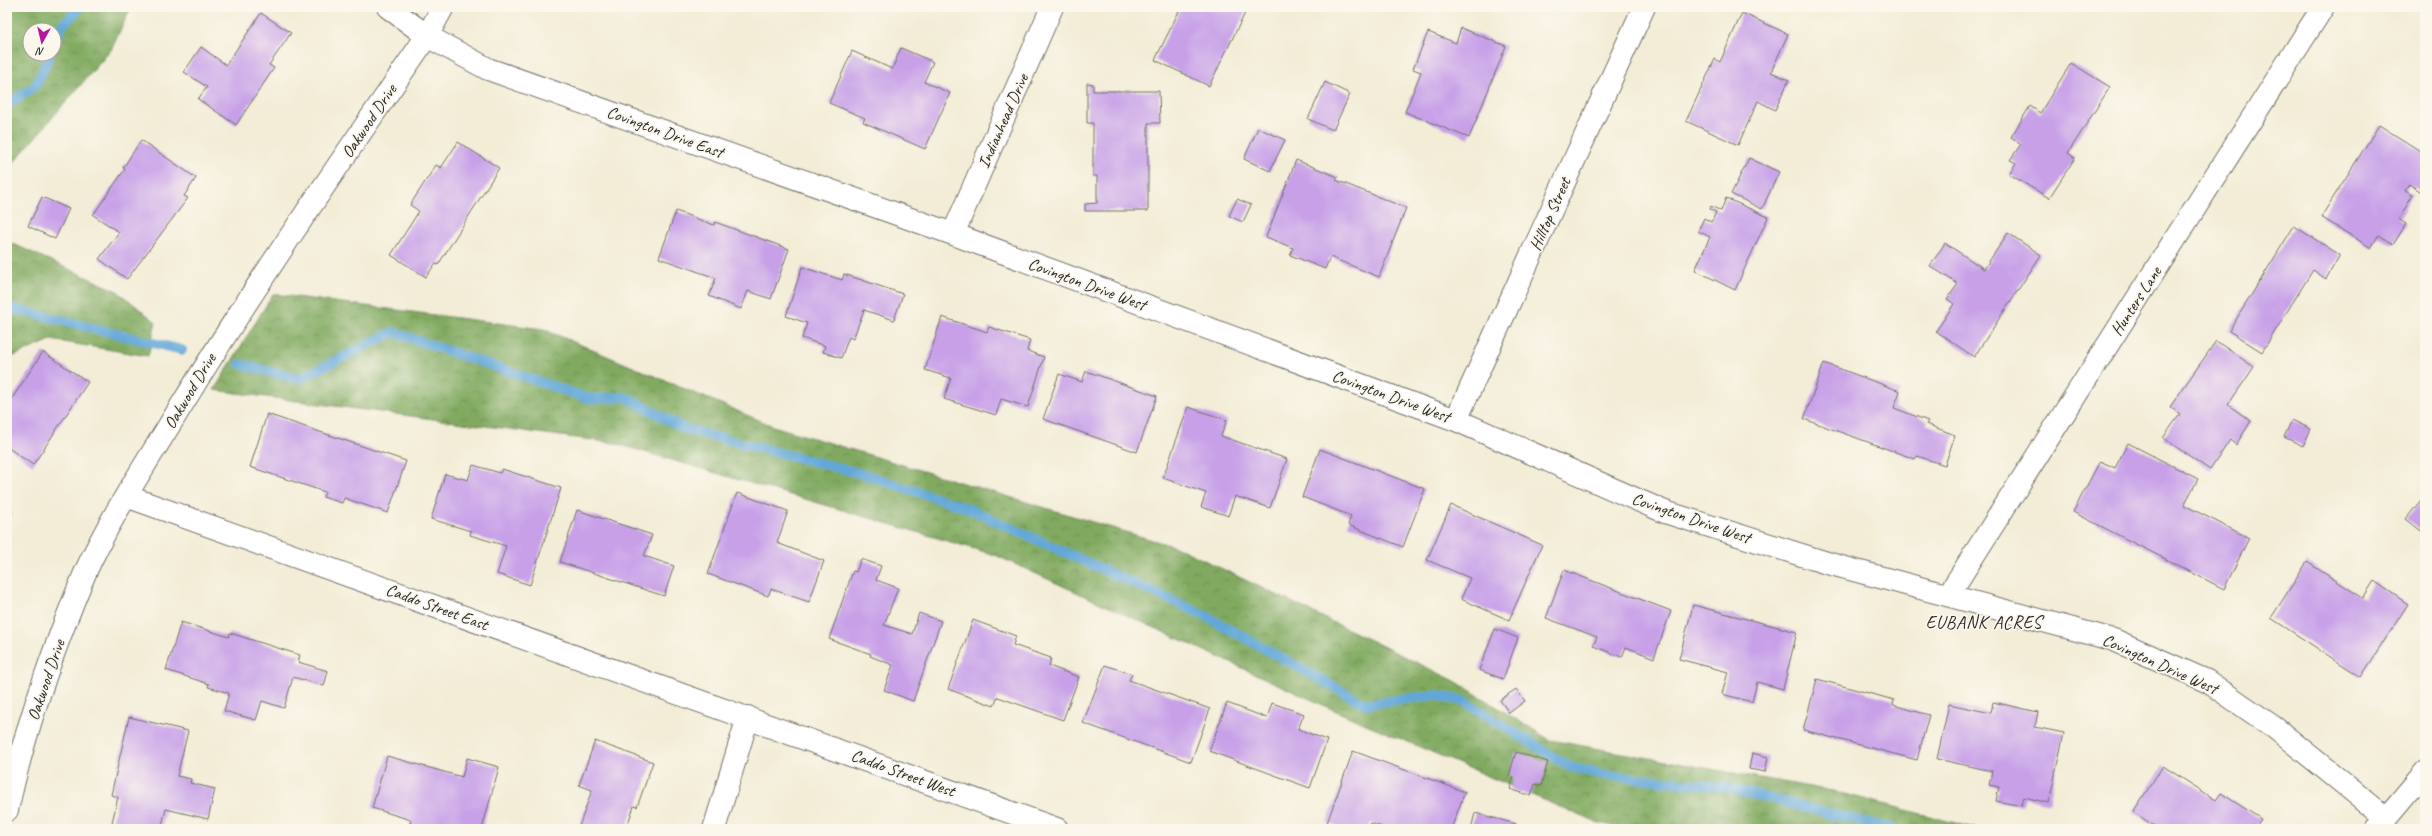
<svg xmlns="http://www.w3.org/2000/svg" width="2432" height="836" viewBox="0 0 2432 836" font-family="Caveat,sans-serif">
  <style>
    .forest { fill: url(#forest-crowns); stroke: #566a46; fill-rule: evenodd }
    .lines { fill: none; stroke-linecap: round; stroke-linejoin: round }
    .stream { stroke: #62a7d8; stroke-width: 10 }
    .building { fill: #c7a0e8 }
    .minor-casing { stroke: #716f67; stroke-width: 24 }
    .minor { stroke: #fff; stroke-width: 22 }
    .labels { text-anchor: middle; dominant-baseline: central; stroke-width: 3.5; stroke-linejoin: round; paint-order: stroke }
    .street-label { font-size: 17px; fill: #2b2b2b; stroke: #fbf7ec }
    .neighbourhood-label { font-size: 18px; letter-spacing: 1px; fill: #2b2b2b; stroke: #fbf7ec }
  </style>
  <defs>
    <pattern id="forest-crowns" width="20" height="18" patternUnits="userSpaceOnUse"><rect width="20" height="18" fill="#81aa60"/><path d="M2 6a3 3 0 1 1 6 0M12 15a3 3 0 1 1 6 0" fill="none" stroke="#6a8b4f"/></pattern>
  </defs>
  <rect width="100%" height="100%" fill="#fbf7ec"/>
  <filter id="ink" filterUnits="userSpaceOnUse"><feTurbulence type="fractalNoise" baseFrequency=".025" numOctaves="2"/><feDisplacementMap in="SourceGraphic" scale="8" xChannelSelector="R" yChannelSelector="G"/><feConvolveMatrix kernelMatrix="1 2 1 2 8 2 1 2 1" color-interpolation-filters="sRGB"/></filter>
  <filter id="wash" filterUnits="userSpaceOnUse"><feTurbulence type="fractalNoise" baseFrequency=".012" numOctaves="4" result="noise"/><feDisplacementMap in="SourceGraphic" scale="16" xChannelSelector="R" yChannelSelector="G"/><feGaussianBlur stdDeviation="0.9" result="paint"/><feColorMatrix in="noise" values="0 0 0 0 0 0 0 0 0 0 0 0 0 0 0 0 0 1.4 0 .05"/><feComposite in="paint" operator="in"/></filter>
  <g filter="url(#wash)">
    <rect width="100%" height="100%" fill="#f3edd7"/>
    <!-- forest -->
    <path class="forest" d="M7 7H131L111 50 7 170ZM30 30H54V54H30Z
      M7 241 117 291 156 322 148 356 51 340 7 359Z
      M273 294 543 329 773 426 1179 548 1455 681 1550 740 1838 792 1978 829H1626L1595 822 1345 715 995 555 614 443 214 390Z"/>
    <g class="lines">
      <!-- stream -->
      <path class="stream" d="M54 44 62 25 81 7
        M7 105 36 85 50 54
        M7 307 182 350
        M240 364 299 379 393 332 590 399 626 397 685 429 863 474 967 508 1204 615 1365 704 1435 695 1464 701 1570 767 1605 775 1724 787 1892 829"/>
    </g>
    <g id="blocks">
      <!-- building -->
      <path class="building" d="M1181 7H1248L1209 86 1155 60Z
        M1528 7H1538L1537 11Z
        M261 13 291 33 269 65 274 68 236 125 198 99 207 87 184 72 201 47 226 65Z
        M1742 13 1788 34 1771 72 1789 80 1775 110 1758 101 1738 145 1686 121 1715 59 1720 62Z
        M1461 28 1506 46 1469 138 1405 112 1421 72 1413 69 1428 32 1456 43Z
        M901 48 933 62 924 82 950 93 925 149 863 122 865 118 829 103 852 51 892 69Z
        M2071 63 2110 87 2068 153 2075 158 2049 198 2009 174 2016 163 2010 160 2021 144 2011 137 2030 106 2040 113Z
        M1325 82 1350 94 1333 130 1308 119Z
        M1087 83 1093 84V91H1159L1160 123H1148V211H1085V204L1097 203V176H1093V123H1087Z
        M2379 125 2425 154V190L2423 193 2409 184 2405 191 2413 195 2399 219 2406 224 2393 245 2378 236 2371 248 2321 217Z
        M1258 128 1285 140 1270 171 1244 159Z
        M141 140 196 178 184 196 188 198 127 279 99 259 119 232 93 215 125 169 123 168Z
        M458 142 499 168 438 265 435 264 426 277 391 255 419 211 410 205 436 165 441 168Z
        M1749 158 1779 172 1762 209 1731 194Z
        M1296 160 1338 177 1336 180 1406 208 1379 277 1330 257 1325 269 1290 255 1293 248 1266 237Z
        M42 197 69 209 55 239 28 226Z
        M1726 198 1768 217 1735 290 1695 270 1710 237 1698 231 1704 218 1711 222 1713 219 1716 212 1710 209 1711 206 1721 211Z
        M1237 199 1251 205 1243 222 1229 216Z
        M676 211 714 225 715 222 789 249 771 299 748 291 741 309 709 296 716 278 659 258Z
        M2294 226 2340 255 2326 279 2313 270 2262 352 2229 331Z
        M2008 233 2041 255 1974 357 1936 331 1954 304 1947 299 1958 284 1930 266 1945 243 1984 269Z
        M802 267 842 280 844 274 903 294 894 320 864 310 853 339 849 337 841 358 823 352 825 346 802 338 807 323 786 316Z
        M942 317 987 332 989 327 1030 340 1027 351 1044 357 1028 407 1001 399 996 415 944 399 951 378 925 370Z
        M2216 341 2254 367 2228 405 2251 421 2236 445 2230 440 2210 470 2163 438 2180 414 2170 407Z
        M43 352 88 382 33 465 7 447V406Z
        M1824 363 1900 391 1894 408 1928 421 1926 424 1955 435 1945 465 1917 456 1915 459 1804 419Z
        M1086 371 1157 396 1137 452 1043 419 1059 374 1082 382Z
        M1188 407 1227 420 1221 436 1287 459 1270 508 1235 496 1228 516 1223 514 1201 507 1206 493 1163 478Z
        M267 414 406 461 388 513 344 498 342 503 323 497 325 492 250 467Z
        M2292 420 2311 429 2303 446 2284 437Z
        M2128 443 2198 479 2184 505 2249 538 2224 589 2073 512 2100 461 2115 468Z
        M1320 449 1425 489 1403 547 1348 525 1351 516 1302 497Z
        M473 465 500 473 502 469 561 488 530 585 497 574 506 546 470 535 471 531 431 519 445 474 468 480Z
        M737 493 788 511 777 543 824 561 809 602 771 589 768 596 708 574Z
        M2425 495V534L2406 519Z
        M1451 505 1542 545 1509 620 1461 599 1470 578 1427 560Z
        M7 509 12 511 7 523Z
        M577 510 652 535 644 556 674 566 664 596 560 562Z
        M861 559 881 566 876 580 898 588 884 625 912 634 919 613 941 621 913 701 884 690 893 665 870 656 871 654 829 639 853 571 856 572Z
        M2307 562 2363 598 2374 581 2408 604 2361 677 2271 618Z
        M1564 570 1671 611 1654 658 1626 647 1622 657 1619 656 1593 646 1597 637 1546 618Z
        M1693 605 1797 632 1783 689 1757 682 1752 702 1722 694 1728 672 1679 659Z
        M973 620 1016 636 1013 645 1051 658 1049 666 1079 677 1063 720 998 697 994 706 948 689Z
        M181 622 229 637 230 633 300 655 298 662 328 671 324 686 293 677 284 708 262 701 256 720 224 711 229 693 208 687 209 684 166 670Z
        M1495 629 1518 638 1503 679 1479 670Z
        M1105 665 1132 674 1129 680 1210 709 1191 762 1083 723Z
        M1817 679 1894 700 1893 705 1929 715 1917 760 1803 730Z
        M1516 689 1525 701 1509 713 1500 700Z
        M1993 702 2038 712 2035 727 2064 733 2049 803 2024 797 2022 806 1996 801 1999 787 1989 785 1992 771 1937 759 1949 704 1991 713Z
        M1227 703 1267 718 1272 703 1304 714 1298 729 1327 740 1310 788 1209 751Z
        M129 717 188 731 177 776 191 779 190 783 215 789 208 819 166 809 161 829H114L111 827 118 797 111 795Z
        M595 741 653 762 637 807 634 806 626 829H578L592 790 579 785Z
        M1353 751 1465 792 1451 829H1387L1371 823 1368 829H1344L1327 823Z
        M1516 752 1548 762 1541 786 1535 784 1531 796 1510 789 1514 777 1509 776Z
        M1752 753 1768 757 1765 772 1749 769Z
        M387 756 462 777 467 758 499 767 482 829H414L409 828 411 820 372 808Z
        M2163 766 2216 800 2221 793 2261 819 2254 829H2159L2133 812Z
        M1475 813 1516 824 1514 829H1471Z"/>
    </g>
  </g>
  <g filter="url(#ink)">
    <use href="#blocks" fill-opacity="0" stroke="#716f67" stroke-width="1"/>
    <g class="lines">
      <defs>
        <path id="minor" d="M388 7 427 36 488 69 953 234 1456 420 1665 512 1827 563 2114 640 2207 681 2275 728 2386 818
          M953 234 1052 7
          M1456 420 1644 7
          M126 496 1057 829
          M1949 594 2323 7
          M7 810C25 729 53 649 85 573 110 517 146 464 178 411 256 283 342 160 427 36L443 7
          M714 829 748 717
          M2377 829 2425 772"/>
      </defs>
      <!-- minor casing -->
      <use href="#minor" class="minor-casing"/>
      <!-- minor -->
      <use href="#minor" class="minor"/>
    </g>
  </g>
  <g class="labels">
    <!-- street labels -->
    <g class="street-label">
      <text transform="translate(369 121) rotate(-56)">Oakwood Drive</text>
      <text transform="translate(1003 121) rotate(-66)">Indianhead Drive</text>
      <text transform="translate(665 132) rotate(20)">Covington Drive East</text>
      <text transform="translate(1550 214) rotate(-66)">Hilltop Street</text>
      <text transform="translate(1087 284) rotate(20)">Covington Drive West</text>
      <text transform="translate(2136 301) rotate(-57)">Hunters Lane</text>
      <text transform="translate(190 391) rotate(-59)">Oakwood Drive</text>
      <text transform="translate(1391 396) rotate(20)">Covington Drive West</text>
      <text transform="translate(1691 518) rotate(19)">Covington Drive West</text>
      <text transform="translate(437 607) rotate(20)">Caddo Street East</text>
      <text transform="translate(2160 664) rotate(24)">Covington Drive West</text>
      <text transform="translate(46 680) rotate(-71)">Oakwood Drive</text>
      <text transform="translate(903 773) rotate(20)">Caddo Street West</text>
    </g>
    <!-- neighbourhood labels -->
    <g class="neighbourhood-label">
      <text x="1984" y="622">EUBANK ACRES</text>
    </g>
  </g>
  <!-- margin -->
  <rect width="2432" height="836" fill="none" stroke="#fbf7ec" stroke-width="24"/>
  <!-- north arrow -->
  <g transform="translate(42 42) rotate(188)"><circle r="19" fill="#fbf7ec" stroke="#a8a59f"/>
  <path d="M0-3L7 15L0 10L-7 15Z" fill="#b5179e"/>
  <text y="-6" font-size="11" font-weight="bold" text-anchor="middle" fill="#2b2b2b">N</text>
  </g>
</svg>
